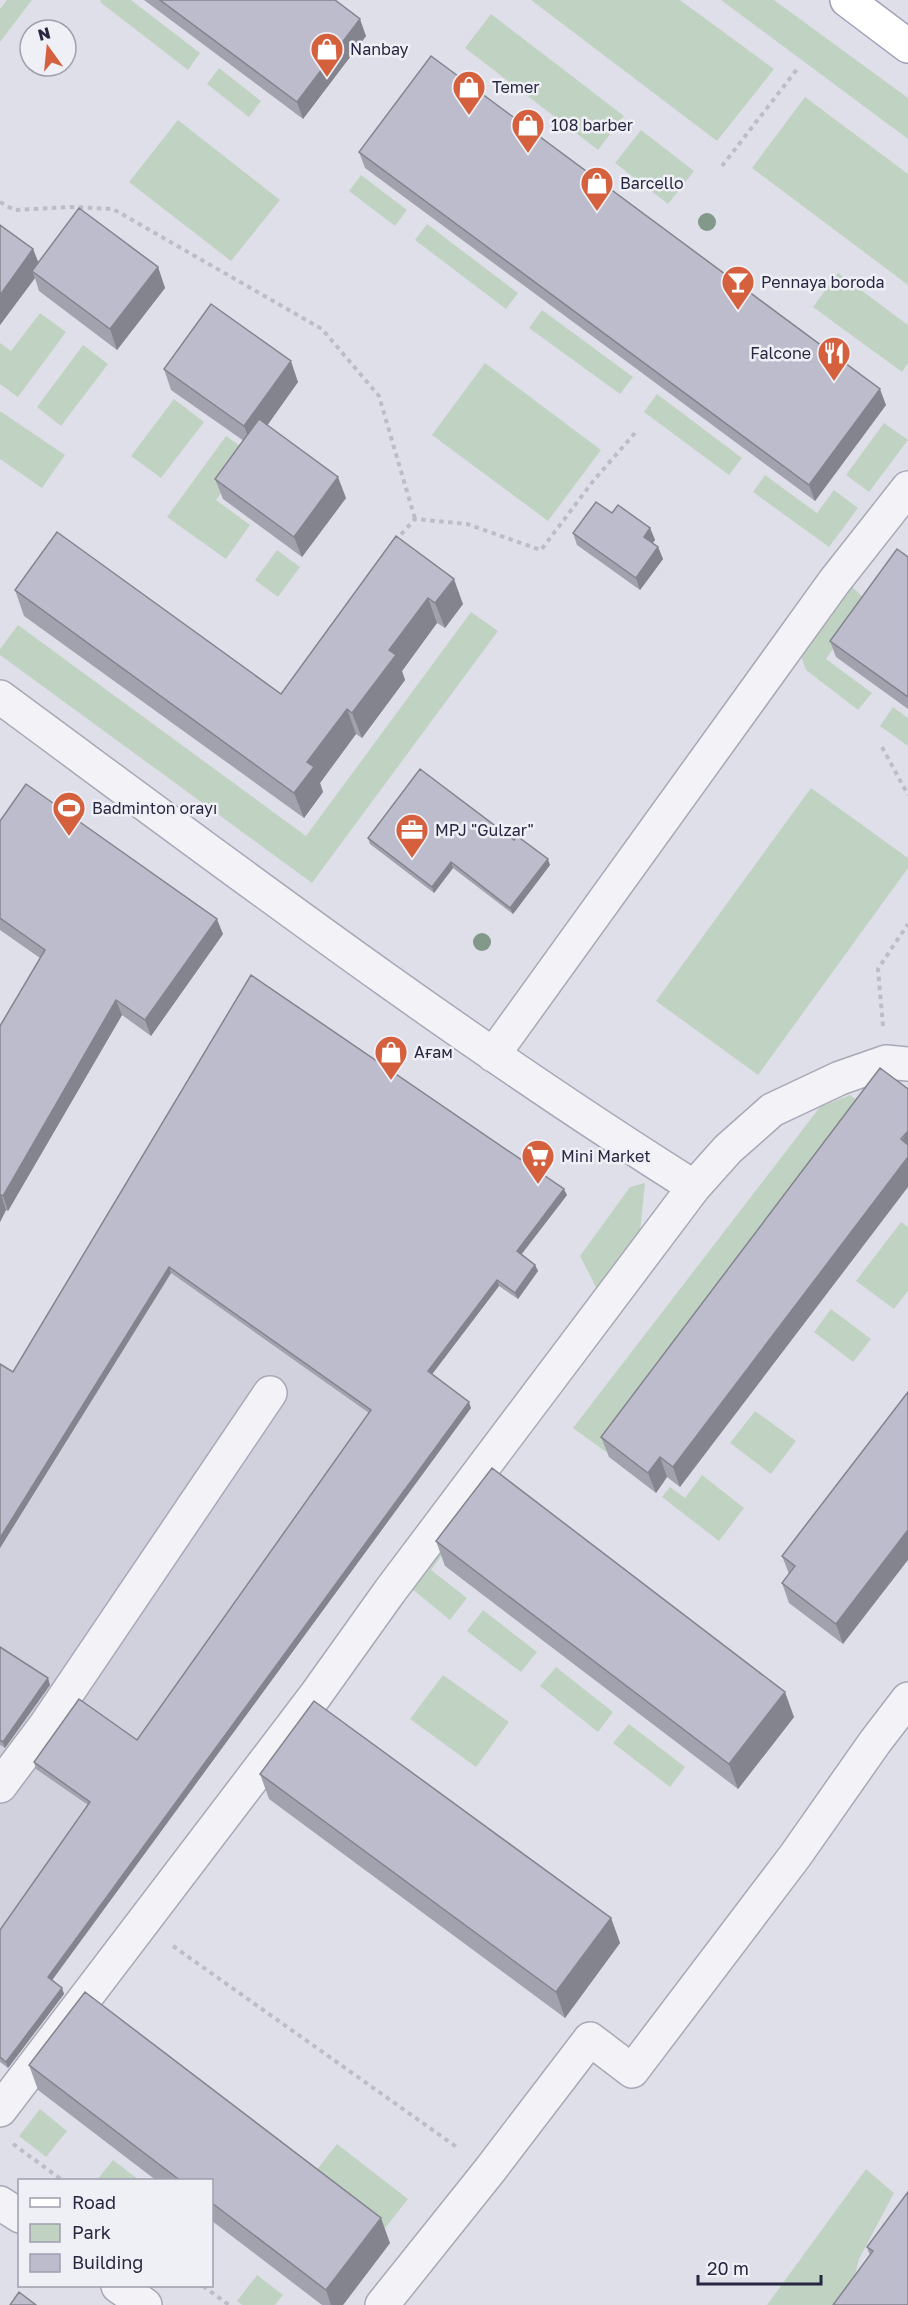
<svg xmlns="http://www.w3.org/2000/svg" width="908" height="2305" viewBox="0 0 908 2305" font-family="'Golos Text',sans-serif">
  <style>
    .built { fill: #d1d1de }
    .green { fill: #c0d3c2 }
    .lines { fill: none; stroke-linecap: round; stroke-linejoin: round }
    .minor-casing { stroke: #a8a8b7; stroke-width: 36 }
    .major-casing { stroke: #9e9eb5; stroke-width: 36 }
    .path { stroke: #bdbdc8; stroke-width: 4; stroke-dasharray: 4.5 4.5; stroke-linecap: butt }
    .minor { stroke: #f2f2f7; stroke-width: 33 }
    .major { stroke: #fff; stroke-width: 33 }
    .tree { fill: #81988a }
    .wall { fill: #a2a2af }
    .shaded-wall { fill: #84848f }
    .building { fill: #bcbccc; stroke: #84848f; stroke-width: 1.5 }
    .labels { text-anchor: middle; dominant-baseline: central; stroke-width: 5; stroke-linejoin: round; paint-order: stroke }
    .poi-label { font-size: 16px; fill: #272741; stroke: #efeff6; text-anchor: start }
  </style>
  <rect width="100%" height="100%" fill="#dfdfe9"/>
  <!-- built -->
  <path class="built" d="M154 1203 440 1411 0 2012V1458Z"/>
  <!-- green -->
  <path class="green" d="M7 0H32L0 42V9Z
    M101 0H131L200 53 188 70 100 2Z
    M531 0H680L774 69 717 141Z
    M721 0H774L908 98V139Z
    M491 14 624 116 598 150 465 48Z
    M219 68 261 101 249 117 207 84Z
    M805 97 908 174V285L752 168Z
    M178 120 280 200 231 261 129 182Z
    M641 130 694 171 668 204 615 163Z
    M361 175 407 210 395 226 349 191Z
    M427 224 518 293 506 309 415 240Z
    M838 273 908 325V363L902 372 813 307Z
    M542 310 633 377 620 394 529 328Z
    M40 313 66 332 18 397 0 384V343L11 351Z
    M83 345 108 364 61 426 37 407Z
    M485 363 601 450 548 521 432 435Z
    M657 394 742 458 729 475 644 412Z
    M174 399 204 422 161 478 131 456Z
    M0 411 65 455 42 488 0 459Z
    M884 423 908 440 869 492 846 475Z
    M226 436 250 453 216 500 250 525 226 559 167 517Z
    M765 475 817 513 834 490 858 508 829 547 753 492Z
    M277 550 300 567 278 597 255 580Z
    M849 584 867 601 826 659 872 693 858 710 806 670 801 656Z
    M471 612 498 631 312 883 0 655V649L18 625 306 836Z
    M893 707 908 718V746L880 726Z
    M811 788 908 858V868L758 1075 656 1001Z
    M850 1095 867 1107 606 1452 573 1428 820 1107Z
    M645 1183 640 1232 598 1291 580 1256 630 1187Z
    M901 1222 908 1227V1291L894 1309 856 1281Z
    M831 1309 871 1339 853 1362 814 1332Z
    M755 1411 796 1441 771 1474 730 1443Z
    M702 1475 744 1508 719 1541 662 1497 670 1487 685 1498Z
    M435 1548 443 1554 431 1570 467 1598 450 1620 406 1584Z
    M483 1610 537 1652 521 1672 467 1631Z
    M556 1667 613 1712 598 1732 540 1686Z
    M443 1675 509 1722 476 1767 410 1719Z
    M629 1724 685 1767 670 1787 613 1743Z
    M40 2109 67 2131 46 2157 19 2136Z
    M337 2144 408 2199 382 2232 311 2177Z
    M113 2160 139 2180H97Z
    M866 2169 894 2193 859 2259 853 2282 838 2305H767Z
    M257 2275 283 2295 275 2305H242L237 2301Z"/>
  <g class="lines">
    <defs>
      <path id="minor" d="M0 697C228 865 454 1036 694 1187L728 1149 772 1110 840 1078 886 1062 908 1064
        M493 1055 834 582 908 488
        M0 1786 45 1726 270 1393
        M0 2110 315 1696 390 1591 694 1187
        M0 2203 20 2216
        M118 2286 145 2305
        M382 2305 490 2170 590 2039 632 2071 795 1856 875 1742 908 1699"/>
      <path id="major" d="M847 0 908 46"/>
    </defs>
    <!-- minor casing -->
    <use href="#minor" class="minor-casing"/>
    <!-- major casing -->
    <use href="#major" class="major-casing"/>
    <!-- path -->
    <path class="path" d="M722 166 798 68
      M0 202 14 210 71 207 113 209 322 329 379 396 415 519
      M395 541 415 519 467 524 541 550 594 480 635 433
      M882 747 908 795
      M883 1026 878 969 908 924
      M173 1946 458 2148
      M13 2144 62 2180
      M203 2286 229 2305"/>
    <!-- minor -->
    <use href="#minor" class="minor"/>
    <!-- major -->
    <use href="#major" class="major"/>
  </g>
  <!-- trees -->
  <g class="tree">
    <circle cx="707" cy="222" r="9"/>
    <circle cx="482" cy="942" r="9"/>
  </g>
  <!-- wall -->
  <path class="wall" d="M144 0H335L366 36 303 119Z
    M359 152 886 405 815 501 365 168Z
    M0 225 33 249 38 262 158 267 165 288 117 350 39 291 35 278 0 325Z
    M164 369 298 382 267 425 346 498 302 557 223 499 215 479 244 441 171 390Z
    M612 513 650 528 655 540 652 543 658 547 663 559 640 590 577 545 573 533Z
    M396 536 463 604 445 628 437 623 402 671 405 680 362 738 356 734 320 783 323 792 304 818 24 616 15 590 281 694Z
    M908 557V709L836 657 830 641Z
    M0 821 223 934 151 1036 122 1015 8 1211 6 1210 0 1222V1026L40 958 0 930Z
    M368 838 514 840 550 865 513 914 453 868 434 893 370 844Z
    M251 975 567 1195 522 1254 535 1265 538 1271 518 1299 499 1286 432 1374 471 1408 52 1980 62 1988 64 1994 8 2068 0 2062V1930L88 1805 36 1769 34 1762 137 1740 369 1413 171 1273 0 1548V1364L13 1372Z
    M880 1068 680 1487 667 1477 656 1493 609 1457 601 1437Z
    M908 1392 843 1644 789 1603 782 1583 789 1574 782 1556Z
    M436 1541 794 1717 738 1789 445 1566Z
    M0 1647 50 1685 5 1748 0 1745Z
    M260 1774 611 1918 620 1943 565 2018 269 1799Z
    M29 2065 390 2243 343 2305H322L212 2221V2181H157L38 2090Z
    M908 2192 871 2254 869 2253 867 2247Z"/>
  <!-- shaded-wall -->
  <path class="shaded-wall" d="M360 19 366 36 303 119 297 102Z
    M33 249 41 269 32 271 35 278 0 325V295Z
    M158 267 165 288 117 350 110 329Z
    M291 361 298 382 252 447 244 426Z
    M880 389 886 405 815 501 809 485Z
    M338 477 346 498 302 557 294 537Z
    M650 528 655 540 648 549 644 537Z
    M658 547 663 559 640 590 636 578Z
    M454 579 463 604 445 628 435 603Z
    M428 598 437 623 402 671 405 680 362 738 352 713 389 650Z
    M347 709 356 734 320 783 323 792 304 818 294 793 307 762Z
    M548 859 550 865 513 914 510 908Z
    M451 862 453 868 434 893 432 887Z
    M217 919 223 934 151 1036 145 1020Z
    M116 1000 122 1015 8 1211 3 1196Z
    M908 1131V1187L680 1487 673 1467Z
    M564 1189 567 1195 519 1257 517 1251Z
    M1 1195 6 1210 0 1222V1196Z
    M535 1265 538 1271 518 1299 515 1293Z
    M169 1267 171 1273 0 1548V1538Z
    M497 1280 499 1286 430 1377 428 1371Z
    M469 1402 471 1408 50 1983 48 1977Z
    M660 1457 667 1477 656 1493 648 1473Z
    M908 1530V1560L843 1644 836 1624Z
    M48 1678 50 1685 5 1748 3 1742Z
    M785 1692 794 1717 738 1789 729 1764Z
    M611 1918 620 1943 565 2018 556 1992Z
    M62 1988 64 1994 8 2068 6 2062Z
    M381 2218 390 2243 343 2305H331L326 2290Z"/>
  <!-- building -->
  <path class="building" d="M160 0H335L360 19 297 102Z
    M431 56 880 389 809 485 359 152Z
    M79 208 158 267 110 329 32 271Z
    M0 225 33 249 0 295Z
    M211 304 291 361 244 426 164 369Z
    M259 419 338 477 294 537 215 479Z
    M596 502 612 513 618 505 650 528 644 537 658 547 636 578 573 533Z
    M57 532 281 694 396 536 454 579 435 603 428 598 389 650 396 655 352 713 347 709 307 762 314 767 294 793 15 590Z
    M897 549 908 557V697L830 641Z
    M420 769 514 840 517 836 548 859 510 908 451 862 432 887 368 838Z
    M26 784 217 919 145 1020 116 1000 3 1196 1 1195 0 1196V1026L45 950 0 918V821Z
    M251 975 564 1189 517 1251 535 1265 515 1293 497 1280 428 1371 469 1402 48 1977 62 1988 6 2062 0 2057V1930L90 1802 34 1762 79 1699 137 1740 371 1410 169 1267 0 1538V1364L13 1372Z
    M880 1068 908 1089V1131L901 1139 908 1145V1157L673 1467 660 1457 648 1473 601 1437Z
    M908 1392V1530L836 1624 782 1583 795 1566 782 1556Z
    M492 1468 785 1692 729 1764 436 1541Z
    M0 1647 48 1678 3 1742 0 1740Z
    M314 1701 611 1918 556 1992 260 1774Z
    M85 1992 381 2218 326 2290 212 2203V2181H181L29 2065Z
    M908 2192V2305H833L873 2251 867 2247Z
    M19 2292 36 2305H10Z"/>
  <!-- icons -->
  <defs>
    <symbol id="shop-pin" viewBox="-11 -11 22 30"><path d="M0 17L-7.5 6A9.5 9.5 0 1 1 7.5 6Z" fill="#d4603e" stroke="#efeff6"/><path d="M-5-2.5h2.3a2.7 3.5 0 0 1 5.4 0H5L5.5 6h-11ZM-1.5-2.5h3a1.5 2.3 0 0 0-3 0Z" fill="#fff"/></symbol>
    <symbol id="bar-pin" viewBox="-11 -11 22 30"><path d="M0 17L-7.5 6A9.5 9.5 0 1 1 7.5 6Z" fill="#d4603e" stroke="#efeff6"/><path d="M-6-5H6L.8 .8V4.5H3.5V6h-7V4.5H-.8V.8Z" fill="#fff"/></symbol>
    <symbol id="restaurant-pin" viewBox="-11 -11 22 30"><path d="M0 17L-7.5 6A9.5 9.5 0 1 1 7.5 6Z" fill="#d4603e" stroke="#efeff6"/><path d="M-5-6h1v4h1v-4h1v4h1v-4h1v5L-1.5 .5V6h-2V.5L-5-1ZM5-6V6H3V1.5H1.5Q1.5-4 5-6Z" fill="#fff"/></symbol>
    <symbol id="stadium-pin" viewBox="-11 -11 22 30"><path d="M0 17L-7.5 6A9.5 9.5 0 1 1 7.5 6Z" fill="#d4603e" stroke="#efeff6"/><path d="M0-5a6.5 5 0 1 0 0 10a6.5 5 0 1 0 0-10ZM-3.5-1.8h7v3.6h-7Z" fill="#fff"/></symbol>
    <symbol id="office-pin" viewBox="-11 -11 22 30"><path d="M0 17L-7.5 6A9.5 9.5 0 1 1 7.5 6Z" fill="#d4603e" stroke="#efeff6"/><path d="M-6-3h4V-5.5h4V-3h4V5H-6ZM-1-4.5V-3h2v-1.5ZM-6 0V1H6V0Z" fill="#fff"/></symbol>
    <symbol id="supermarket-pin" viewBox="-11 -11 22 30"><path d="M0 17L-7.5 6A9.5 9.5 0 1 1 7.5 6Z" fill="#d4603e" stroke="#efeff6"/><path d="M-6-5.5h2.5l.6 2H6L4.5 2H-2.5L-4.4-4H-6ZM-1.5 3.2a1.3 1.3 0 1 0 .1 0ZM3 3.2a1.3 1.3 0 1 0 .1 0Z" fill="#fff"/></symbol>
  </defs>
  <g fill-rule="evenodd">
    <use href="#shop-pin" x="308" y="30" width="38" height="52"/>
    <use href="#shop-pin" x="450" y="68" width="38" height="52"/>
    <use href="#shop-pin" x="509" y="106" width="38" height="52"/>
    <use href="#shop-pin" x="578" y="164" width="38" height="52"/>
    <use href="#bar-pin" x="719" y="263" width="38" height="52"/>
    <use href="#restaurant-pin" x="815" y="334" width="38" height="52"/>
    <use href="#stadium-pin" x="50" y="789" width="38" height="52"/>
    <use href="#office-pin" x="393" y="811" width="38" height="52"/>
    <use href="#shop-pin" x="372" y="1033" width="38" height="52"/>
    <use href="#supermarket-pin" x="519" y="1137" width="38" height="52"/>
  </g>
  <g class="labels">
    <!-- poi labels -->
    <g class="poi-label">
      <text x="350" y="49">Nanbay</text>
      <text x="492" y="87">Temer</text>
      <text x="551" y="125">108 barber</text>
      <text x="620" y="183">Barcello</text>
      <text x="761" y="282">Pennaya boroda</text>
      <text x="811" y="353" text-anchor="end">Falcone</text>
      <text x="92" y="808">Badminton orayı</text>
      <text x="435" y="830">MPJ "Gulzar"</text>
      <text x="414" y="1052">Ағам</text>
      <text x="561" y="1156">Mini Market</text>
    </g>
  </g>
  <!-- legend -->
  <rect x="18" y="2179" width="195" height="108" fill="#efeff6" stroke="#9f9fae" stroke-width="1.5"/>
  <rect x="30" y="2198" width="30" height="9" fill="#ffffff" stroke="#9f9fae" stroke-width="1.5"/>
  <text x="72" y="2209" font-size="18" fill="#272741">Road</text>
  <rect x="30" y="2224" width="30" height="18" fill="#c0d3c2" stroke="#9f9fae" stroke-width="1.5"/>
  <text x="72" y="2239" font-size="18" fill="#272741">Park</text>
  <rect x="30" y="2254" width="30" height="18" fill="#bcbccc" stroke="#9f9fae" stroke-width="1.5"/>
  <text x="72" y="2269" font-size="18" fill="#272741">Building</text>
  <!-- north arrow -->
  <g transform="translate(48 48) rotate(345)"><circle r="28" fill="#efeff6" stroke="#9f9fae" stroke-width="1.5"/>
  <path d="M0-4.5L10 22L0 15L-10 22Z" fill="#d4603e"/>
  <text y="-9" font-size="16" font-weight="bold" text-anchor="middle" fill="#272741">N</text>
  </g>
  <!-- scale -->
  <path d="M698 2275v9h123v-9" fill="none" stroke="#272741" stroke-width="3"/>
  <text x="707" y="2275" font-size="18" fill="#272741" stroke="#efeff6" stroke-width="4.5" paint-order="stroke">20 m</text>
</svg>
